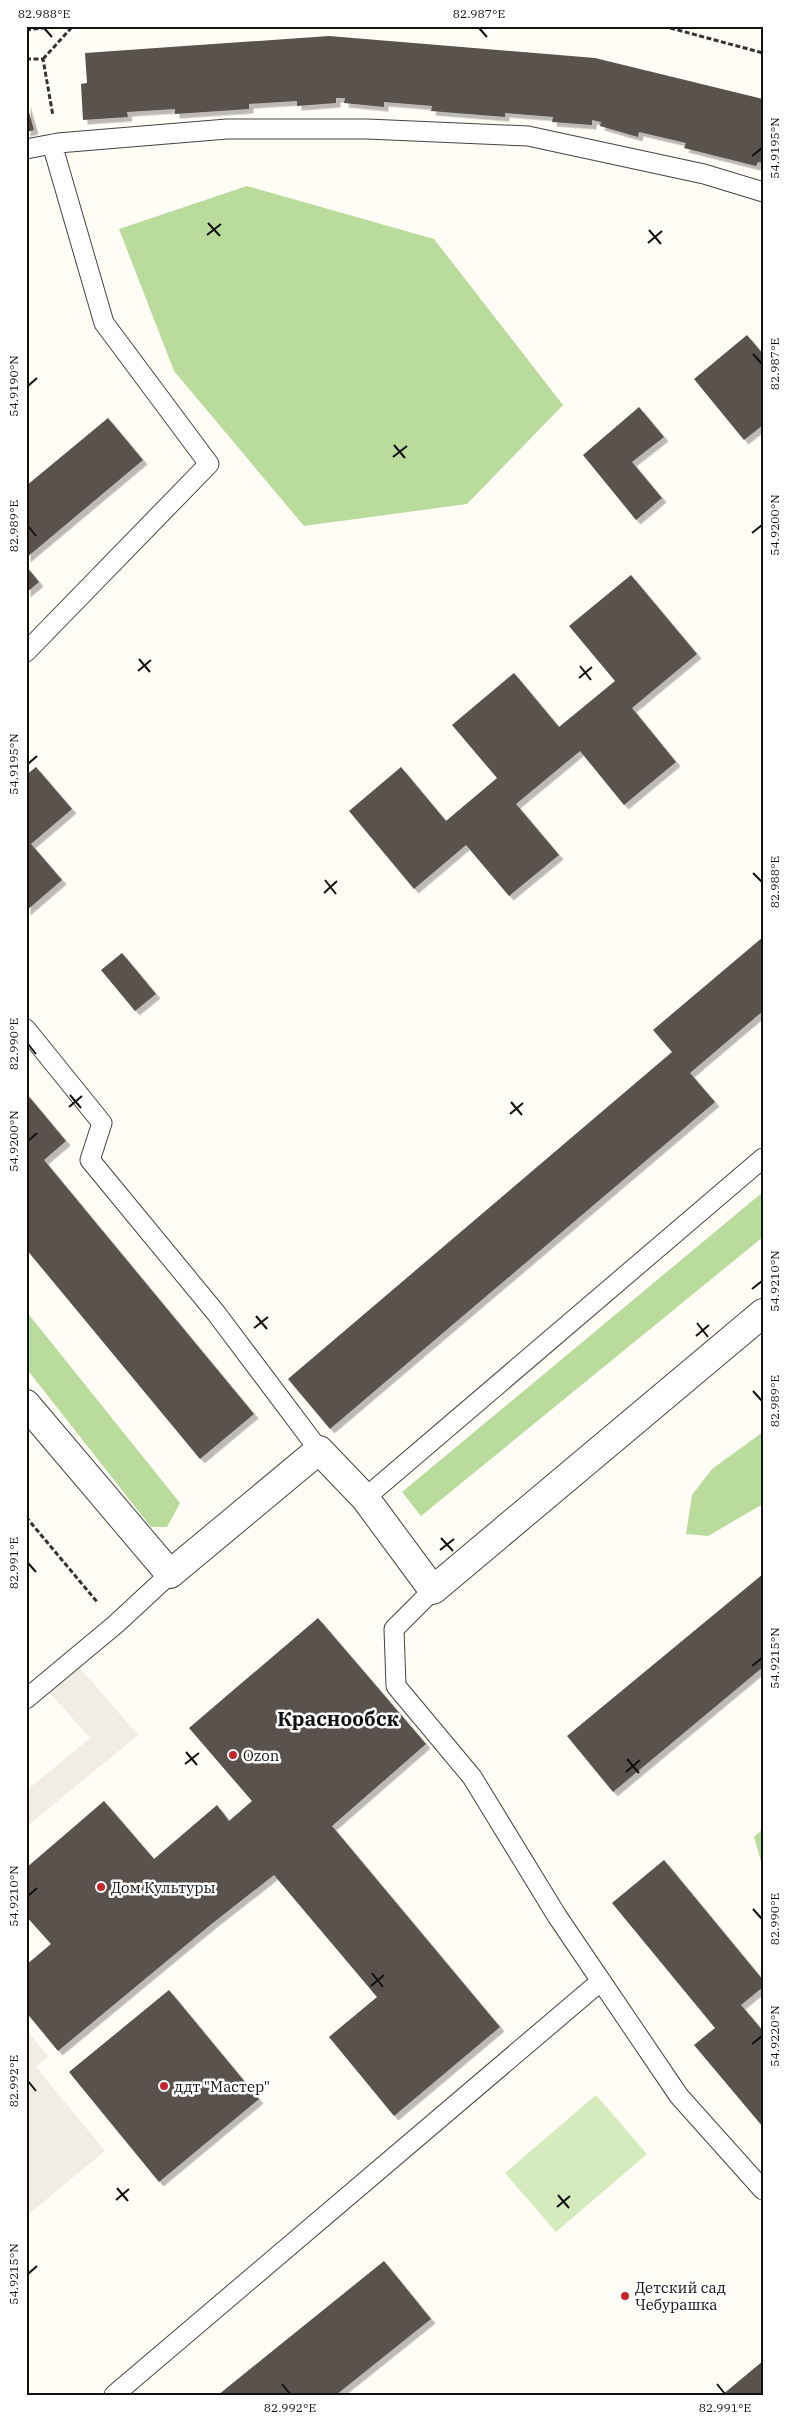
<svg xmlns="http://www.w3.org/2000/svg" width="789" height="2421" viewBox="0 0 789 2421" font-family="'IBM Plex Serif',serif">
  <style>
    .green { fill: #d5ebbd }
    .forest { fill: #b9dc9c }
    .plaza { fill: #f1ede2 }
    .building { fill: #5a524d; filter: url(#shadow) }
    .lines { fill: none; stroke-linecap: round; stroke-linejoin: round }
    .lane-casing { stroke: #444; stroke-width: 21 }
    .street-casing { stroke: #444; stroke-width: 30 }
    .path { stroke: #333; stroke-width: 3; stroke-dasharray: 5 2.5; stroke-linecap: butt }
    .lane { stroke: #fff; stroke-width: 19 }
    .street { stroke: #fff; stroke-width: 28 }
    .ticks { fill: none; stroke: #111; stroke-width: 2 }
    .poi-dot { fill: #c4262e; stroke: #fff; stroke-width: 2 }
    .labels { text-anchor: middle; dominant-baseline: central; stroke-width: 5; stroke-linejoin: round; paint-order: stroke }
    .poi-label { font-size: 15px; fill: #111; stroke: #fff; text-anchor: start }
    .district-label { font-size: 20px; font-weight: bold; fill: #111; stroke: #fff }
    .neatline { fill: none; stroke: #111; stroke-width: 2 }
    .ticks-label { font-size: 12px; text-anchor: middle; fill: #111 }
  </style>
  <defs>
    <filter id="shadow"><feDropShadow dx="4.5" dy="4.5" stdDeviation="0" flood-color="#0004"/></filter>
  </defs>
  <rect width="100%" height="100%" fill="#fffdf5"/>
  <!-- green -->
  <path class="green" d="M596 2095 647 2154 556 2232 505 2173Z"/>
  <!-- forest -->
  <path class="forest" d="M247 186 434 239 563 405 467 504 304 526 174 371 119 229Z
    M763 1192V1237L421 1516 402 1492Z
    M26 1311 180 1503 167 1527H151L26 1368Z
    M763 1432V1504L708 1536 686 1534 692 1495 712 1469Z
    M763 1829V1868L754 1837Z"/>
  <!-- plaza -->
  <path class="plaza" d="M73 1660 138 1735 26 1827V1791L90 1738 43 1685Z
    M26 2030 48 2056 36 2067 105 2151 26 2216Z"/>
  <!-- building -->
  <path class="building" d="M329 36 595 58 763 99V163L758 162 756 166 684 148 686 143 639 132 638 137 600 126 601 122 592 120V125L552 122 553 117 505 113V117L431 111 432 106 384 102V107L344 103 345 98H336V103L297 106V101L249 104V109L175 114V109L127 112 128 117 83 120 81 84 87 83 85 53Z
    M26 102 34 130 26 132Z
    M747 335 763 354V425L744 440 694 379Z
    M639 407 664 437 632 462 662 498 636 520 583 455Z
    M108 418 143 460 26 558V486Z
    M26 566 39 582 26 593Z
    M631 575 697 654 632 708 676 762 624 805 580 751 516 804 559 855 509 896 466 845 414 889 349 811 401 767 446 821 497 778 452 725 514 673 559 727 615 681 569 626Z
    M36 767 72 809 31 844 62 880 26 911V775Z
    M763 937V1011L690 1073 715 1102 330 1429 288 1379 672 1052 653 1030Z
    M122 953 156 994 135 1011 101 970Z
    M26 1093 66 1141 44 1160 254 1414 200 1459 26 1249Z
    M763 1574V1667L613 1792 567 1736Z
    M318 1618 426 1744 332 1826 500 2027 394 2116 329 2037 377 1997 274 1875 209 1926 58 2051 26 2012V1965L51 1944 26 1916V1868L104 1801 154 1859 217 1805 229 1821 252 1801 189 1728Z
    M664 1860 763 1980V1987L741 2005 763 2031V2127L694 2045 715 2028 612 1903Z
    M169 1990 259 2099 159 2182 69 2072Z
    M384 2261 431 2319 336 2395H218Z
    M763 2361V2395H722Z"/>
  <g class="lines">
    <defs>
      <path id="lane" d="M26 149 58 143 227 129H367L528 136 704 174 763 192
        M26 652 209 464 104 323 52 144
        M26 1029 102 1123 90 1160 216 1313 319 1450
        M365 1498 763 1158
        M433 1590 394 1629 396 1686 472 1777 557 1916 679 2096 763 2190
        M26 1699 116 1624 170 1574
        M114 2395 601 1981"/>
      <path id="street" d="M26 1404 170 1574 319 1450 365 1498 433 1590 763 1313"/>
    </defs>
    <!-- lane casing -->
    <use href="#lane" class="lane-casing"/>
    <!-- street casing -->
    <use href="#street" class="street-casing"/>
    <!-- path -->
    <path class="path" d="M663 26 763 53
      M26 30 59 26
      M26 59H43L53 116
      M43 59 73 26
      M26 1517 98 1603"/>
    <!-- lane -->
    <use href="#lane" class="lane"/>
    <!-- street -->
    <use href="#street" class="street"/>
  </g>
  <!-- ticks -->
  <path class="ticks" d="M44 28 52 37M479 28 487 37M752 156 762 148M208 223 220 236M649 230 661 244M207 235 221 224M648 243 662 231M753 354 762 364M28 386 37 378M394 445 405 458M393 457 407 446M28 526 36 536M752 533 762 525M139 659 150 672M580 666 591 680M138 671 151 660M579 678 592 667M28 764 37 756M753 873 762 882M325 880 336 894M324 893 337 881M28 1044 36 1054M70 1095 81 1108M511 1102 522 1115M69 1107 82 1096M510 1114 523 1103M28 1141 37 1133M752 1289 762 1281M256 1316 267 1329M697 1323 708 1337M254 1328 268 1317M696 1336 709 1325M753 1391 762 1401M441 1538 453 1551M440 1550 454 1539M28 1563 36 1572M752 1666 762 1658M186 1752 197 1765M627 1759 639 1773M185 1764 199 1753M626 1772 640 1760M28 1896 37 1888M753 1909 762 1919M372 1973 383 1987M371 1986 384 1975M752 2044 762 2036M28 2081 36 2091M117 2188 128 2201M558 2195 569 2208M116 2200 129 2189M557 2207 570 2196M28 2274 37 2266M282 2384 290 2394M717 2384 725 2394"/>
  <!-- markers -->
  <g class="poi-dot">
    <circle cx="233" cy="1755" r="5"/>
    <circle cx="101" cy="1887" r="5"/>
    <circle cx="164" cy="2086" r="5"/>
    <circle cx="625" cy="2296" r="5"/>
  </g>
  <g class="labels">
    <!-- poi labels -->
    <g class="poi-label">
      <text x="243" y="1755">Ozon</text>
      <text x="111" y="1887">Дом Культуры</text>
      <text x="174" y="2086">ддт "Мастер"</text>
      <text x="635" y="2287">Детский сад<tspan x="635" dy="17">Чебурашка</tspan></text>
    </g>
    <!-- district labels -->
    <g class="district-label">
      <text x="338" y="1718">Краснообск</text>
    </g>
  </g>
  <!-- border -->
  <rect width="789" height="2421" fill="none" stroke="#ffffff" stroke-width="55"/>
  <rect x="28" y="28" width="734" height="2366" class="neatline"/>
  <g class="ticks-label">
    <text x="44" y="18">82.988°E</text>
    <text x="479" y="18">82.987°E</text>
    <text transform="translate(775 148) rotate(-90)" y="4">54.9195°N</text>
    <text transform="translate(775 364) rotate(-90)" y="4">82.987°E</text>
    <text transform="translate(14 386) rotate(-90)" y="4">54.9190°N</text>
    <text transform="translate(775 525) rotate(-90)" y="4">54.9200°N</text>
    <text transform="translate(14 526) rotate(-90)" y="4">82.989°E</text>
    <text transform="translate(14 764) rotate(-90)" y="4">54.9195°N</text>
    <text transform="translate(775 882) rotate(-90)" y="4">82.988°E</text>
    <text transform="translate(14 1044) rotate(-90)" y="4">82.990°E</text>
    <text transform="translate(14 1141) rotate(-90)" y="4">54.9200°N</text>
    <text transform="translate(775 1281) rotate(-90)" y="4">54.9210°N</text>
    <text transform="translate(775 1401) rotate(-90)" y="4">82.989°E</text>
    <text transform="translate(14 1563) rotate(-90)" y="4">82.991°E</text>
    <text transform="translate(775 1658) rotate(-90)" y="4">54.9215°N</text>
    <text transform="translate(14 1896) rotate(-90)" y="4">54.9210°N</text>
    <text transform="translate(775 1919) rotate(-90)" y="4">82.990°E</text>
    <text transform="translate(775 2036) rotate(-90)" y="4">54.9220°N</text>
    <text transform="translate(14 2081) rotate(-90)" y="4">82.992°E</text>
    <text transform="translate(14 2274) rotate(-90)" y="4">54.9215°N</text>
    <text x="290" y="2412">82.992°E</text>
    <text x="725" y="2412">82.991°E</text>
  </g>
</svg>
